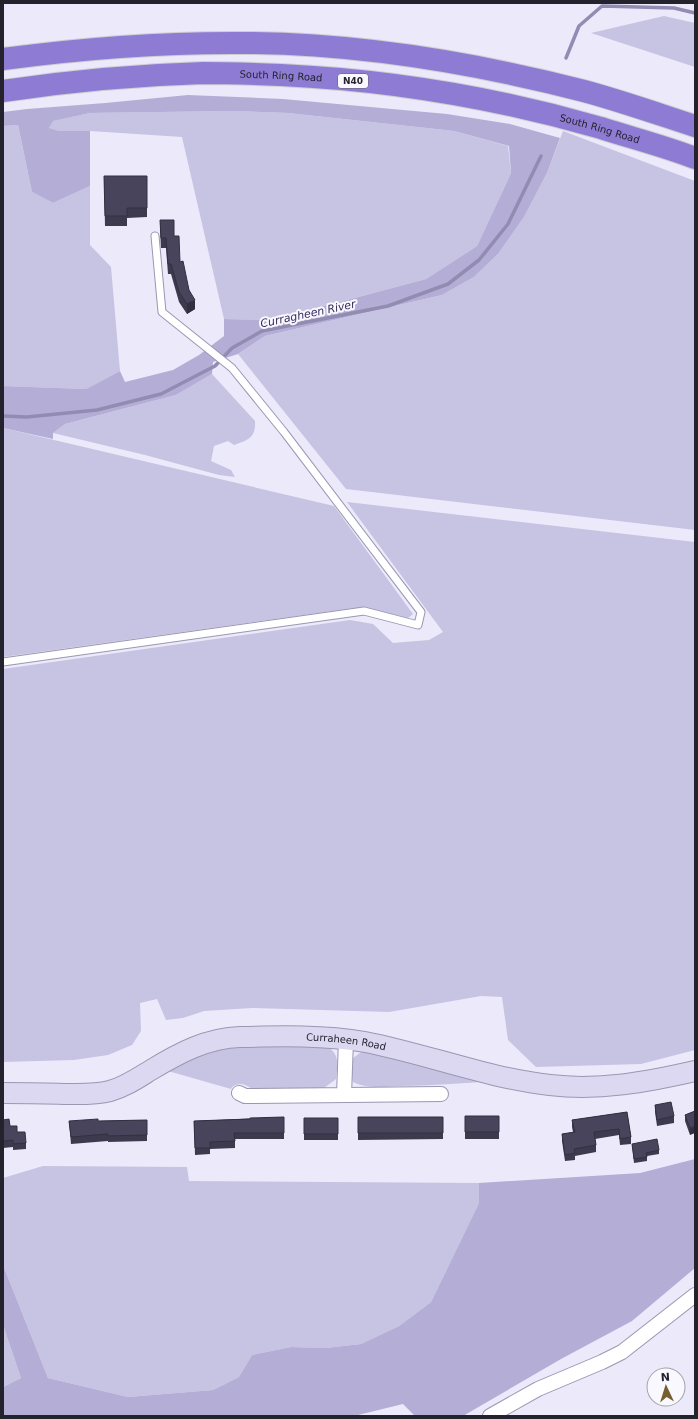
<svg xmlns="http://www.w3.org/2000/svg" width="698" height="1419" viewBox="0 0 698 1419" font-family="'DejaVu Sans',sans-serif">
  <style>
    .green { fill: #c7c3e2 }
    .forest { fill: #b4aed6 }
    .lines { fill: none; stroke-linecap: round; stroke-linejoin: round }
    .stream { stroke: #928cb2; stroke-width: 3.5 }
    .lane-casing { stroke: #9a97b1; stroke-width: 9 }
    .street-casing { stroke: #9a97b1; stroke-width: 16 }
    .secondary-casing { stroke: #9a97b1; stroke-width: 22 }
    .highway-casing { stroke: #cfcfd1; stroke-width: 24 }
    .lane { stroke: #fff; stroke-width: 7 }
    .street { stroke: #fff; stroke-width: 14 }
    .secondary { stroke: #ddd8f2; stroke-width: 20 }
    .highway { stroke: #8e7cd4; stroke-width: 22 }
    .wall { fill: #3d3a4e }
    .shaded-wall { fill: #323040 }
    .building { fill: #47445b; stroke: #323040 }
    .labels { text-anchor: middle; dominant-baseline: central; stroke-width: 4; stroke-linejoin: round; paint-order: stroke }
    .shield { fill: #f9f8fe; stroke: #64636c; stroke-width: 1 }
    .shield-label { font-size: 9px; font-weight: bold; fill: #24232d }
    .street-label { font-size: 10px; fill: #24232d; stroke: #f9f8fe }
    .water-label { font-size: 11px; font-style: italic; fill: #362b5d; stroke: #f9f8fe }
  </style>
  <rect width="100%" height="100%" fill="#ece9fb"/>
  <!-- green -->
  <path class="green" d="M664 16 695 23V67L591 33Z
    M232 111 288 113 454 131 508 146 511 173 477 246 426 279 272 320 224 319 182 137 90 131 58 132 49 128 52 121 90 113Z
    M18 125 32 192 53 203 90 186V245L111 267 120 371 86 389 3 386V126Z
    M563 131 695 181V530L346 489 238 354 265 336 442 295 474 277 498 254 524 217 547 173Z
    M212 374 255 421C256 438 248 440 234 445L228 441 214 446 211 461 231 470 235 477 219 475 145 455 53 433 65 424 176 395Z
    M3 428 334 506 413 614 408 618 367 608H354L3 657Z
    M347 502 695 542V1050L641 1064 536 1067 508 1040 502 997 481 996 389 1012 252 1008 204 1011 183 1018 166 1020 157 999 140 1003 141 1031 132 1045 108 1055 74 1060 3 1062V669L350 620 373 624 393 643 429 640 443 632Z
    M229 1043 325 1044C340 1055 338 1062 336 1079L324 1088 252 1089C244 1084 240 1082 232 1087L231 1089 168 1071 172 1063Z
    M368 1049 494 1081C462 1083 430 1086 398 1086 383 1087 367 1089 353 1082L351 1069 352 1059 361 1052Z
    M43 1166 187 1167 189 1181 479 1183V1203L431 1302 399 1326 361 1344 326 1348 291 1347 252 1355 239 1377 213 1390 128 1397 48 1378 3 1265V1178Z
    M3 1325 21 1378 3 1387Z"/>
  <!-- forest -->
  <path class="forest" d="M188 95 283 99 447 114 510 124 560 138 547 173 524 217 498 254 474 277 442 295 265 336 238 354 213 362 212 374 176 395 65 424 53 433V439L3 428V386L86 389 120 371 125 382 173 370 199 355 224 336V319L272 320 426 279 477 246 511 173 509 146 454 131 288 113 232 111 90 113 53 121 49 128 58 131H90V186L53 203 32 192 18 125 3 126V112L27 109 105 103Z
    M695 1159V1268L632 1321 561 1359 463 1416H415L403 1404 354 1416H3V1387L21 1378 3 1325V1265L48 1378 128 1397 213 1390 239 1377 252 1355 291 1347 326 1348 361 1344 399 1326 431 1302 479 1203V1183L640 1173Z"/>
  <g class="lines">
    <!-- stream -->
    <path class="stream" d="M566 58 579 26 602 6 674 8 695 13
      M3 416 27 417 97 410 161 394 215 366 232 348 262 331 388 306 448 284 479 260 508 224 541 156"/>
    <defs>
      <path id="lane" d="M3 662 364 611 418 625 421 612 284 432 232 368 162 312 155 236"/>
      <path id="street" d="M239 1093 245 1096 441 1094
        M344 1095 346 1040
        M490 1416 538 1389 602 1362 622 1352 695 1295"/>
      <g id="secondary">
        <path id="s1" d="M3 1093C23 1093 44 1093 64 1094 79 1094 95 1095 110 1091 125 1087 138 1078 151 1070 179 1053 207 1038 240 1037 282 1036 324 1035 365 1042 427 1054 487 1078 550 1085 599 1091 647 1082 695 1071"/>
      </g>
      <g id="highway">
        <path d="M3 59C85 48 167 42 249 43 362 44 475 63 584 91 621 101 658 114 695 126"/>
        <path id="s2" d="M3 91C70 81 136 75 203 73 229 73 255 74 281 75 389 80 497 98 601 128 632 138 664 146 695 158"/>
      </g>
    </defs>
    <!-- lane casing -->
    <use href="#lane" class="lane-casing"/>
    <!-- street casing -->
    <use href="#street" class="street-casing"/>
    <!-- secondary casing -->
    <use href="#secondary" class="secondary-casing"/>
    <!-- highway casing -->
    <use href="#highway" class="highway-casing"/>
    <!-- lane -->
    <use href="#lane" class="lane"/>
    <!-- street -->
    <use href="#street" class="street"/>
    <!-- secondary -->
    <use href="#secondary" class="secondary"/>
    <!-- highway -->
    <use href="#highway" class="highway"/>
  </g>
  <!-- wall -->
  <path class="wall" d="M104 176H147V217L127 218V226H105Z
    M160 220 174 236 180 262 195 309 187 314 179 302 171 274H168L166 248H161L160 230Z
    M655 1105 674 1116V1123L657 1126 655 1112Z
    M695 1111 690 1135 685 1121V1115Z
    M627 1112 631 1137V1144L620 1145 619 1135 595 1139 596 1145V1152L575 1156V1160L565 1161 562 1141V1134L573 1132 572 1127V1120Z
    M465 1116H499V1139H465Z
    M284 1117V1139H235V1148L210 1149V1154L195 1155 194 1121Z
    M358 1117H443V1139L358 1140Z
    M304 1118H338V1140H304Z
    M3 1120 17 1132 26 1143V1149L13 1150V1147L3 1148Z
    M147 1120V1141L108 1142V1141L71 1144 69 1121H98Z
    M632 1144 659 1150V1154L647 1156V1161L634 1163Z"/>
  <!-- shaded-wall -->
  <path class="shaded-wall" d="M195 300V309L187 314V304Z
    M695 1126V1133L690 1135V1128Z"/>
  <!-- building -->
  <path class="building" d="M104 176H147V208H127V216H105Z
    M160 220H174V236H179L180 262 183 261 189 290 195 300 187 304 179 292 171 264H168L166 238H161Z
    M671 1102 674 1116 657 1120 655 1105Z
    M695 1111V1126L690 1128 685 1115Z
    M627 1112 631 1137 620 1139 619 1129 594 1132 596 1145 574 1149 575 1153 565 1155 562 1134 575 1132 572 1120Z
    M465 1116H499V1132H465Z
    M284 1117V1133H234L235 1141 210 1142V1148H195L194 1121 250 1119V1118Z
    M358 1117H443V1133H358Z
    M304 1118H338V1134H304Z
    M9 1119 10 1126H17V1132H25L26 1143 13 1144V1140L3 1141V1120Z
    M98 1119V1121L147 1120V1135L108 1136V1134L71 1137 69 1121Z
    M657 1139 659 1150 646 1153 647 1157 634 1159 632 1144Z"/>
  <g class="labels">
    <!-- shield labels -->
    <rect class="shield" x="338" y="74" width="30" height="14" rx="3"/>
    <g class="shield-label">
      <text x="353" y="81">N40</text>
    </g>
    <!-- street labels -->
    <g class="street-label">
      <text stroke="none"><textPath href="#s2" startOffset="279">South Ring Road</textPath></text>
      <text stroke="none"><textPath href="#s2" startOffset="603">South Ring Road</textPath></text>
      <text stroke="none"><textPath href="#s1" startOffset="356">Curraheen Road</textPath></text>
    </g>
    <!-- water labels -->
    <g class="water-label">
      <text transform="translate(308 314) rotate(-12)">Curragheen River</text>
    </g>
  </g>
  <!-- border -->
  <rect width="698" height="1419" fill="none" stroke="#24232d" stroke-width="8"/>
  <!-- north arrow -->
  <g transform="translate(666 1387) rotate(356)"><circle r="19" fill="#f9f8fe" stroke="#a4a3aa"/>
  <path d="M0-3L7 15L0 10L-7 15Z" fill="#775e2f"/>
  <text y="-6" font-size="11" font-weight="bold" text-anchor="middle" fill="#24232d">N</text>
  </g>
</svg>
